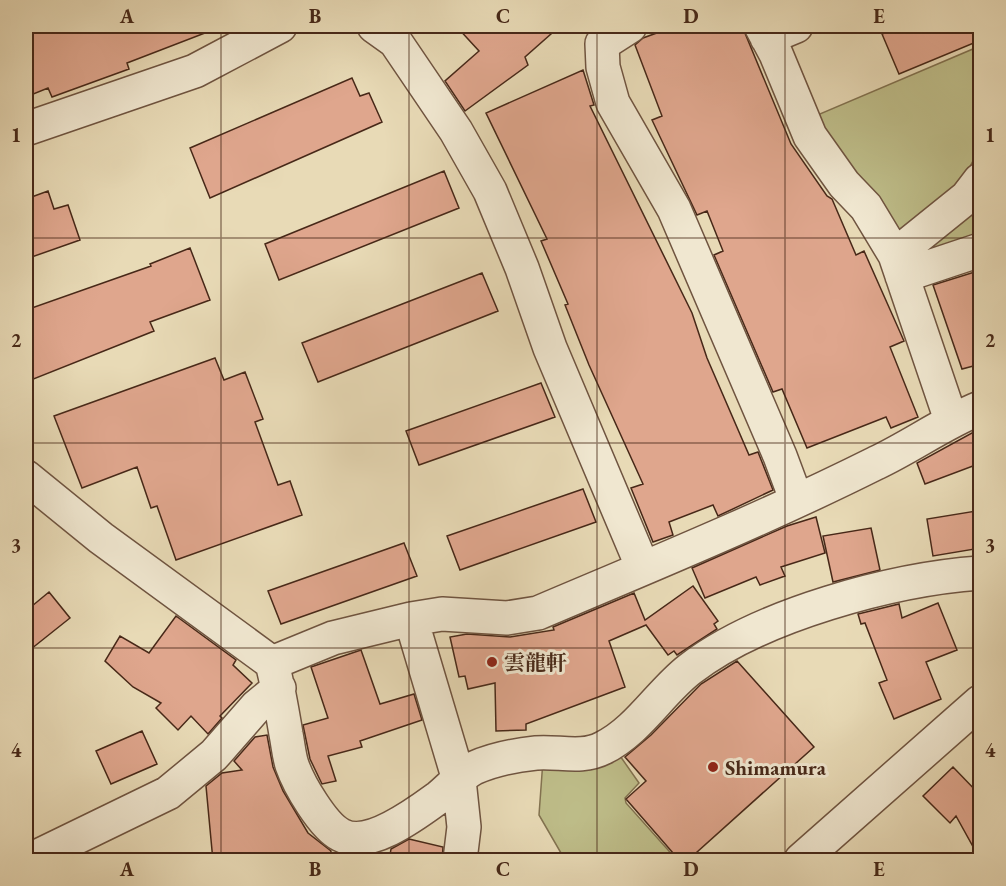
<svg xmlns="http://www.w3.org/2000/svg" width="1006" height="886" viewBox="0 0 1006 886" font-family="'EB Garamond','Noto Serif JP',serif">
  <style>
    .green { fill: #bebd89; stroke: #827250; stroke-width: 1.5 }
    .building { fill: #dfa68d; stroke: #472818; stroke-width: 1.5 }
    .lines { fill: none; stroke-linecap: round; stroke-linejoin: round }
    .minor-casing { stroke: #6f5440; stroke-width: 36 }
    .minor { stroke: #f0e7d0; stroke-width: 33 }
    .grid { fill: none; stroke: #472818; stroke-width: 1.5; stroke-opacity: 0.55 }
    .poi-dot { fill: #8f2418; stroke: #f0e7d0; stroke-width: 2 }
    .labels { text-anchor: middle; dominant-baseline: central; stroke-width: 6; stroke-linejoin: round; paint-order: stroke }
    .poi-label { font-size: 21px; font-weight: bold; fill: #472818; stroke: #f0e7d0; text-anchor: start }
    .neatline { fill: none; stroke: #472818; stroke-width: 2 }
    .grid-label { font-size: 20px; text-anchor: middle; font-weight: bold; fill: #472818 }
  </style>
  <rect width="100%" height="100%" fill="#e8dab6"/>
  <filter id="stains"><feTurbulence type="fractalNoise" baseFrequency=".00333" numOctaves="4"/><feColorMatrix values="0 0 0 0 .2 0 0 0 0 .09 0 0 0 0 .02 0 0 0 .5 -.17"/></filter>
  <radialGradient id="worn" r=".72"><stop offset=".6" stop-color="#630" stop-opacity="0"/><stop offset="1" stop-color="#630" stop-opacity=".3"/></radialGradient>
  <!-- green -->
  <path class="green" d="M980 46V148L956 192 891 245 815 116Z
    M980 200V240L919 258 929 237Z
    M618 753 639 783 625 798 626 803 677 860H565L539 815 543 760Z"/>
  <!-- building -->
  <path class="building" d="M26 26H218V28L127 63 129 69 52 97 48 88 26 97Z
    M456 26H560L525 57 528 65 465 111 445 81 479 51Z
    M676 26H742L791 144 827 196 832 199 856 255 864 251 904 341 890 347 918 417 891 428 886 417 807 448 782 389 773 392 714 255 723 251 707 211 697 215 652 120 662 116 635 45 643 38Z
    M903 26H981V40L899 74 882 34Z
    M583 70 594 105 590 106 692 313 707 358 749 455 758 452 773 490 718 516 713 505 669 522 673 535 653 542 631 488 643 484 589 365 565 305 568 304 541 241 547 239 486 113Z
    M352 78 360 96 369 93 382 122 210 198 190 148Z
    M444 171 459 208 279 280 265 244Z
    M48 191 54 209 68 205 80 240 26 259V199Z
    M190 248 210 300 150 322 154 331 26 382V310L151 266 150 264Z
    M981 270V364L962 369 933 285Z
    M482 273 498 311 318 382 302 343Z
    M215 358 224 380 245 372 263 419 255 422 278 485 290 481 302 515 176 560 157 506 151 508 137 467 82 488 54 416Z
    M541 383 555 417 419 465 406 431Z
    M981 428V463L925 484 917 463Z
    M583 489 596 522 460 570 447 536Z
    M976 511 981 548 933 556 927 519Z
    M816 517 825 553 781 567 785 576 760 585 756 577 705 598 692 568 787 526Z
    M871 528 880 570 833 582 823 536Z
    M404 543 417 576 281 624 268 591Z
    M693 586 718 621 714 624 717 629 677 655 674 651 668 655 646 625 609 641 625 687 526 724V730L496 731 495 683 468 689 465 676 459 677 450 637 467 634 510 637 554 630 553 627 634 593 645 620Z
    M49 592 70 618 26 653V611Z
    M938 603 957 650 926 662 941 699 894 719 879 683 887 680 865 623 861 624 858 614 899 604 902 618Z
    M176 616 236 660 233 665 252 683 220 716 222 718 208 734 191 716 178 730 156 708 161 703 133 687 105 661 120 636 149 653Z
    M361 650 380 704 414 694 422 720 360 741 362 747 328 756 336 781 322 784 310 759 303 725 328 718 311 667Z
    M737 661 814 747 687 861H680L626 799 646 781 625 757 651 735 701 684Z
    M142 731 157 764 111 784 96 751Z
    M267 735 273 767 283 791 308 833 331 851 329 861 299 857V861H213L206 786 222 773 242 770 234 761 255 737Z
    M953 767 981 796V861L956 816 950 823 923 796Z
    M409 839 443 847 442 861H389L391 849Z"/>
  <g class="lines">
    <defs>
      <path id="minor" d="M374 26 395 41 456 131 490 191 522 268 550 348 643 568
        M630 26 602 44 603 67 613 103 674 209 780 456 796 499
        M761 26 776 54 810 136 844 184 866 207 895 255 951 420
        M767 38 796 26
        M26 129 195 71 280 26
        M895 255 967 197 980 180
        M902 276 980 250
        M26 477 101 538 272 663C278 686 282 710 286 734 288 744 289 756 292 765 299 785 323 826 341 835 369 850 417 813 439 797 450 788 461 775 474 768 492 760 516 755 536 753 558 751 582 759 603 748 638 731 660 692 690 669 760 615 893 579 980 573
        M411 619 459 780 464 827 460 860
        M272 663 333 638 411 619 442 614 507 618 538 613C651 565 766 518 876 463 912 446 943 423 980 408
        M30 860 168 793 214 755 256 707 279 688
        M801 860 980 702"/>
    </defs>
    <!-- minor casing -->
    <use href="#minor" class="minor-casing"/>
    <!-- minor -->
    <use href="#minor" class="minor"/>
  </g>
  <!-- grid -->
  <path class="grid" d="M221 26V860M409 26V860M597 26V860M785 26V860M26 238H980M26 443H980M26 648H980"/>
  <!-- markers -->
  <g class="poi-dot">
    <circle cx="492" cy="662" r="6"/>
    <circle cx="713" cy="767" r="6"/>
  </g>
  <g class="labels">
    <!-- poi labels -->
    <g class="poi-label">
      <text x="504" y="662">雲龍軒</text>
      <text x="725" y="767">Shimamura</text>
    </g>
  </g>
  <!-- margin -->
  <rect width="1006" height="886" fill="none" stroke="#e8dab6" stroke-width="66"/>
  <rect x="33" y="33" width="940" height="820" class="neatline"/>
  <g class="grid-label">
    <text x="127" y="23">A</text>
    <text x="315" y="23">B</text>
    <text x="503" y="23">C</text>
    <text x="691" y="23">D</text>
    <text x="879" y="23">E</text>
    <text x="16" y="142">1</text>
    <text x="990" y="142">1</text>
    <text x="16" y="347">2</text>
    <text x="990" y="347">2</text>
    <text x="16" y="552">3</text>
    <text x="990" y="552">3</text>
    <text x="16" y="757">4</text>
    <text x="990" y="757">4</text>
    <text x="127" y="876">A</text>
    <text x="315" y="876">B</text>
    <text x="503" y="876">C</text>
    <text x="691" y="876">D</text>
    <text x="879" y="876">E</text>
  </g>
  <rect width="100%" height="100%" filter="url(#stains)"/>
  <rect width="100%" height="100%" fill="url(#worn)"/>
</svg>
